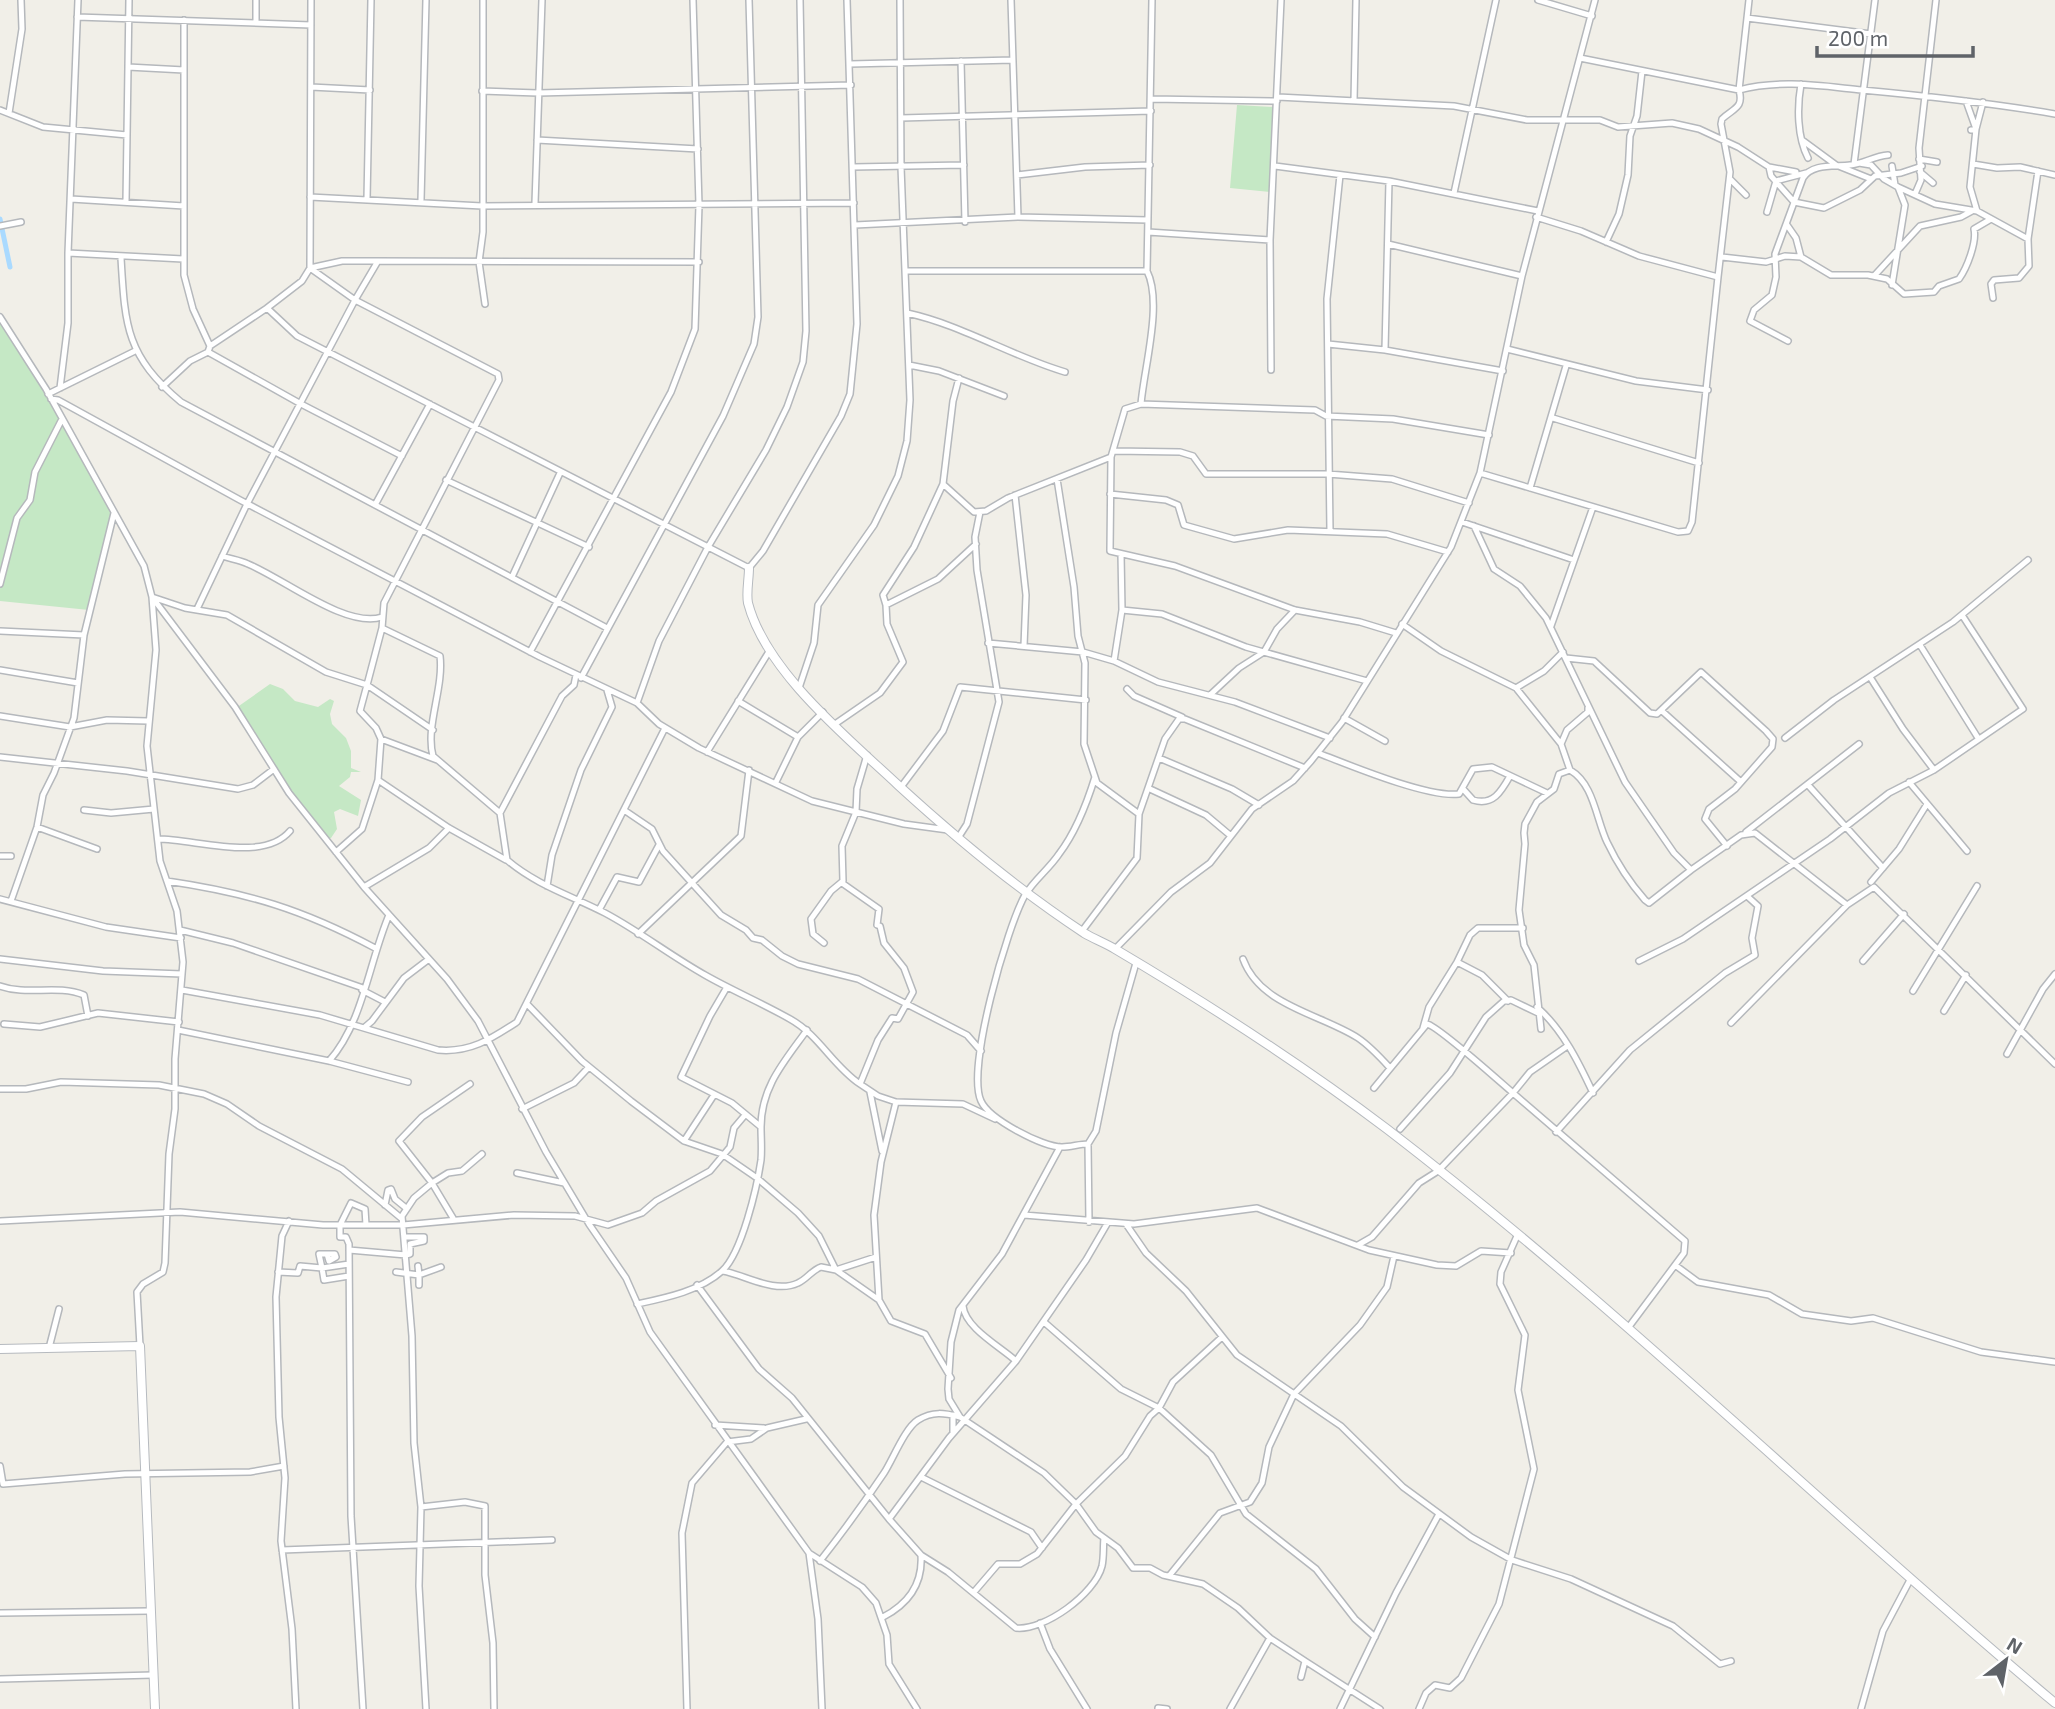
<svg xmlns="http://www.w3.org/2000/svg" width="2055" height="1709" viewBox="0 0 2055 1709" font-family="'Exo 2',sans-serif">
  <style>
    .green { fill: #c5e8c5 }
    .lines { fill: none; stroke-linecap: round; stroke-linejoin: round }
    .canal { stroke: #aadaff; stroke-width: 5 }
    .street-casing { stroke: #b5b8bc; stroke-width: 8 }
    .secondary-casing { stroke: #b6babf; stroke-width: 10 }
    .street { stroke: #fff; stroke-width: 5 }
    .secondary { stroke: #fff; stroke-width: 8 }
  </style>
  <rect width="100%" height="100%" fill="#f1efe8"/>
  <!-- green -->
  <path class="green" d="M1237 105 1273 107 1270 192 1230 188Z
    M0 317 45 390 112 514 89 610 0 601Z
    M270 684 283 689 295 701 318 707 330 699 334 701 330 714 332 724 346 738 351 751V768L361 772H351L350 777 339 786 361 800 358 816 340 809 334 812 337 829 331 838 325 839 289 793 236 708Z"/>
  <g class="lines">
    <!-- canal -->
    <path class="canal" d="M0 219 10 267"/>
    <defs>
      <path id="street" d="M311 0 310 268 355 300 498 374 499 380 384 603 382 628 440 656C444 688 425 727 433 756L500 813 507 860C536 885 572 896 605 913 639 931 671 956 705 975 733 991 762 1003 790 1019 819 1035 833 1066 860 1084
        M483 0V232L479 262 485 304
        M1011 0 1018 217
        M1538 0 1592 16
        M77 17 311 25
        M1747 18 1871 34
        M184 20V275L193 309 210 346
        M256 23V0
        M1580 58 1739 90C1780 79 1821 86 1862 90 1927 96 1991 103 2055 114
        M961 61 965 222
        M850 64 1013 60
        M128 67 184 70
        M1801 84C1797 107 1797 137 1808 158
        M311 87 370 90
        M482 91 538 93 851 85
        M1278 97 1454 106 1527 120H1600L1618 127 1672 123 1699 129 1738 147 1769 167 1771 176 1794 202 1824 208 1860 190 1875 176 1901 173 1922 166
        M1152 99 1277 101
        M1354 101 1356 0
        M1966 101 1976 129 1970 187 1977 211
        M0 110 43 127 127 135
        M9 113 22 29 21 0
        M901 118 1151 111
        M1971 130 1976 129 1983 102
        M537 140 698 149
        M1802 140 1836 165 1871 179
        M1919 159 1937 162
        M1859 163 1871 165 1884 179 1898 187 1935 204 1977 211 2028 239
        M1854 164 1875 0
        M1973 164 1997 168 2020 167 2055 175
        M1275 166 1389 181 1538 211
        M1892 166 1895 185
        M853 167 964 165
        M1769 167 1796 172
        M1920 172 1933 183
        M1017 175 1085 167 1150 165
        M1730 179 1746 195
        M1454 193 1496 0
        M1915 194 1921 180 1919 148 1936 0
        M310 197 482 206 854 203
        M71 199 184 206
        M367 199 371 0
        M421 200 426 0
        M126 202 129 0
        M535 203 542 0
        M1767 212 1776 181 1806 173
        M855 225 1018 217 1148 220
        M1787 225 1796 238 1801 257
        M0 226 21 222
        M1148 232 1270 240
        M1606 242 1619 214 1628 175 1630 136 1637 116 1642 71
        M1388 244 1522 276
        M68 253 183 259
        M1722 257 1766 262 1785 256 1801 257 1831 275H1868L1887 279 1904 294 1934 292 1939 286 1959 279C1967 268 1977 242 1974 229L1991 219
        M121 258C125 326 126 356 181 402L607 628
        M378 261H342L310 268 302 281 267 308 297 336 749 568 763 551 841 416 850 394 857 324 847 0
        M905 271H1147
        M1874 276 1920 226 1961 217 1972 211
        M1718 277 1730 172 1721 124 1722 119C1734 108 1744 108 1739 90L1749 0
        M1892 285 1905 205 1898 187
        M1993 298 1991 284 1994 280 2019 278 2029 266 2028 239 2038 171
        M907 313C962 325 1011 356 1065 372
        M0 317 46 389 144 566 152 597 235 707 289 793 364 887 447 979 478 1021 546 1152 589 1224 626 1278 650 1332 809 1553 818 1619 822 1709
        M1788 341 1750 321 1754 310 1772 295 1776 277 1775 254 1803 178C1812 163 1835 167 1850 165 1863 164 1874 156 1888 155
        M1328 344 1385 350 1503 371
        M1507 349 1636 381 1708 390
        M1385 350 1389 181
        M208 352 301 404 402 456
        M909 365 939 371 1004 396
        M1271 370 1270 240 1281 0
        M162 387 190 361 208 352 210 346 267 308
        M60 388 68 323V253L78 0
        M48 394 135 351
        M51 399 58 400 240 500 540 657 637 703 659 724 699 748 812 801 904 824 948 830
        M1141 404 1315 410 1326 416 1393 419 1489 435
        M1553 418 1699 463
        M1114 451 1180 452 1193 456 1206 474H1328L1392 479 1469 503
        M1111 457 1110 551 1175 566 1295 610 1360 622 1396 633
        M1480 473 1678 532 1688 531 1692 522 1718 277 1639 256 1581 231 1536 217
        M1057 479 1074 587 1078 636 1085 663 1084 744 1097 783 1139 814 1137 858 1082 931
        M446 480 589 547
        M943 484 974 512 986 511 1008 498 1111 457 1125 409 1141 404C1144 368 1163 303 1147 271L1152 0
        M1530 488 1566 366
        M1110 494 1166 500 1178 505 1184 525 1234 539 1288 530 1387 534 1448 552
        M1015 495 1026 595 1024 646
        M375 505 430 404
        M1462 522 1574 560
        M1474 526 1494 569 1520 586 1546 618 1625 782 1674 853 1691 870 1741 835 1755 833 1847 905 1874 887 2055 1064
        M1330 531 1327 299 1340 175
        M1121 554 1122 610 1114 661 1158 682 1235 702 1330 738
        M222 556C231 559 240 560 248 564 283 578 346 629 382 617
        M512 577 560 473
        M0 584 17 518 30 500 35 472 61 421
        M886 605 883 595 914 547 943 484 953 401 959 378
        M197 609 247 504 355 300 378 261 699 262
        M1122 610 1162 614 1246 647 1367 681
        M1402 624 1441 651 1516 688 1544 671 1563 652
        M1551 626 1593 507
        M0 631 84 635 114 513
        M988 643 1083 652 1114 661
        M1920 645 1978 738
        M530 652 671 392 695 329 699 205 693 0
        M1566 658 1594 661 1650 713 1657 714 1701 672 1766 731 1773 739 1772 747 1735 789 1709 809 1705 819 1727 846
        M0 670 78 683
        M1870 677 1903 729 1934 770
        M581 678 723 416 754 344 758 317 749 0
        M799 688 814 643 818 605 874 525 898 476 907 441 910 400 901 167 900 0
        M1516 688 1561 744
        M1127 689 1134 696 1182 717
        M1210 695 1239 668 1264 652 1277 629 1295 610
        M738 701 798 737 823 712
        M637 703 659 641 708 547 766 450 787 407 803 362 806 331 800 0
        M1662 711 1741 782
        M0 716 70 727 107 720 148 721
        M1344 718 1385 741
        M835 724 880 693 903 662 887 624 886 605 938 579 976 544
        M1785 738 1834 700 1953 622 2028 560
        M381 739 437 760
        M707 752 770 650
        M1318 753C1349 765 1428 798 1459 794L1473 769 1492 767 1547 793
        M0 757 127 771 238 789 253 785 274 769
        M1159 758 1232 789 1259 805
        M1570 770C1594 784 1596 819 1607 842 1617 863 1630 883 1645 900L1649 903 1691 870
        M1095 777C1087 803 1075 833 1059 854 1049 869 1034 880 1025 895 1007 927 966 1069 981 1101 989 1119 1042 1147 1062 1147 1071 1147 1079 1144 1088 1144L1096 1131 1116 1033 1136 963
        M378 780 449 828 506 860
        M776 782 798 737
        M1909 782 1967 851
        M1808 785 1883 868
        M901 787 943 731 960 687 1086 700
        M1150 789 1206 815 1231 836
        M1464 790 1473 800C1493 806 1501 792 1510 776
        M84 810 111 813 154 809
        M624 810 652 829 663 851 721 915 746 930 753 938 762 940 782 956 798 964 858 979 967 1035 981 1051
        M500 813 562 696 574 685 576 675
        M1139 814 1165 739 1179 719H1185L1305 768
        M37 827 97 849
        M1746 832 1859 744
        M958 838 967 824 999 702 977 570 975 537 980 512
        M158 839C196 839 263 863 290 831
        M336 852 362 829 378 780 381 739 376 728 360 711 367 685 433 730
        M0 856H11
        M167 881C248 893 302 909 375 948
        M1871 882 1899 849 1927 804
        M842 883 879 909 877 925 880 926 884 943 904 968 913 992 898 1019 892 1018 878 1040 860 1084 878 1096 896 1102 881 1162 874 1215 879 1300 891 1321 925 1334 951 1378
        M547 886 552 855 581 770 612 707 607 690
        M364 887 429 848 449 828
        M0 899 106 927 181 938
        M11 901 37 827 43 795 54 773 74 718 84 635
        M599 910 617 877 639 882 659 845
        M180 930 233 943 363 988
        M638 934 741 836 749 770
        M824 943 813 934 811 919 831 891 843 881 842 846 856 812 857 789 867 755
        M1115 949 1171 892 1210 863 1252 809 1293 781 1311 761 1342 722 1451 547 1480 473 1522 276 1595 0
        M0 959 103 971 182 974
        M1243 959C1260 1006 1321 1014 1358 1038 1370 1046 1380 1057 1390 1068
        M1639 961 1683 939 1830 839 1889 793 1934 770 2023 709 1962 615
        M1863 961 1904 914
        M1457 962 1482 975 1508 1001
        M0 986C28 996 56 984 84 995L88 1016
        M182 990 320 1015 438 1050C470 1053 491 1039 517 1022L665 728
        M362 990 385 1002
        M1913 991 1977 886
        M527 1004 582 1061 631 1101 684 1141 722 1154 757 1178 798 1213 819 1236 836 1270 879 1300
        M1537 1007C1563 1030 1579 1063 1593 1093
        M1944 1011 1966 975
        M1731 1023 1847 905
        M4 1024 40 1027 98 1013 179 1022
        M365 1027 372 1021 404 978 429 959
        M1423 1028 1429 1007 1457 962 1470 935 1478 928H1523
        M1541 1029 1534 965 1524 945 1519 910 1525 844 1524 833 1525 824 1537 802 1554 789 1559 774 1570 770 1561 744 1567 730 1588 712V708
        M178 1030 329 1061 408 1082
        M2007 1054 2043 989 2055 974
        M329 1061C363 1023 369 962 389 915
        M1374 1088 1427 1024C1438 1026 1499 1081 1513 1093L1530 1072 1566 1047
        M0 1089H26L61 1082 159 1085 204 1094 227 1104 259 1126 342 1169 401 1218
        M870 1092 882 1151
        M896 1102 963 1104 995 1119
        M522 1109 574 1083 589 1067
        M761 1127C761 1087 784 1062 807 1030
        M1400 1129 1450 1073 1486 1017 1504 1001 1511 1000 1538 1013
        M1556 1132 1630 1050 1725 973 1755 955 1752 938 1758 906 1747 896
        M684 1141 714 1095
        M1088 1144 1089 1222
        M517 1173 564 1183
        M385 1205 388 1190 391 1189 395 1199 406 1208
        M1024 1215 1134 1224 1257 1208 1369 1250 1437 1265 1456 1266 1481 1251 1511 1253
        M453 1218 432 1183 399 1141 422 1117 470 1084
        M0 1221 180 1212 323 1225H403L514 1215 575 1216 608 1225 642 1213 656 1201 710 1171 730 1147 734 1128 745 1115
        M289 1221 282 1236 276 1297 279 1417 285 1478 281 1541 292 1629 296 1709
        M1126 1224 1146 1253 1186 1291 1237 1355 1341 1426 1403 1487 1471 1537 1512 1560 1571 1579 1673 1626 1720 1664 1731 1661
        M1358 1245 1372 1237 1419 1183 1438 1171 1513 1093 1685 1241 1684 1253 1628 1328
        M349 1250 406 1255 410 1254V1244L424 1241V1237H405
        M327 1254 329 1261 336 1257 335 1254H319L322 1268 349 1264
        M1675 1265 1698 1282 1769 1295 1802 1314 1851 1321 1873 1318 1981 1352 2055 1362
        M723 1271C745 1275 775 1294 798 1283 807 1279 812 1270 821 1267L836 1270 876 1257
        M278 1272 298 1273 300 1266 322 1268 324 1280 349 1276
        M396 1272 419 1275 418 1266
        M419 1285V1275L441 1267
        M697 1285 759 1369 792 1398 889 1519
        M637 1304C665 1298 700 1291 722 1271 742 1253 757 1187 761 1160 762 1149 761 1138 761 1127L732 1103 681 1077 710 1016 727 987
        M1044 1322 1121 1389 1159 1408 1211 1455 1246 1514 1316 1569 1355 1619 1375 1637
        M140 1346 137 1292 143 1284 163 1272 165 1263 169 1154 175 1109V1059L183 962 177 911 160 861 147 746 156 650 152 597 185 608 227 615 326 672 367 685 382 628
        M49 1348 59 1309
        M1016 1361 1086 1260 1107 1224
        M953 1415V1433
        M960 1417 949 1399 948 1389 951 1342 959 1310 1002 1254 1060 1147
        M715 1425 764 1428
        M0 1466 3 1484 125 1474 250 1472 284 1466
        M921 1477 1031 1532 1042 1548
        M421 1507 465 1502 485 1506V1575L493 1643 494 1709
        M282 1550 552 1540
        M809 1553 862 1587 876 1603 887 1635 889 1664 917 1709
        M921 1555 948 1572 1016 1628C1044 1631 1095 1594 1102 1566 1104 1557 1103 1547 1104 1538
        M820 1561C842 1533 864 1503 884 1473 893 1459 905 1428 918 1420 933 1411 944 1413 960 1417L1044 1473 1076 1504 1096 1532 1118 1548 1133 1568H1150L1163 1575 1203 1584 1238 1608 1270 1638 1305 1661
        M1169 1576 1220 1513 1250 1502 1262 1483 1269 1447 1294 1394 1360 1325 1387 1287 1394 1256
        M974 1592 998 1564H1020L1037 1554 1076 1504 1125 1456 1150 1416 1159 1408 1173 1382 1222 1337
        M0 1613 149 1611
        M883 1617C908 1604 923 1585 921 1555L889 1519 949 1438 1016 1361C1001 1347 965 1328 963 1306
        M1040 1623 1050 1649 1087 1709
        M1301 1677 1305 1661 1380 1709
        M0 1679 153 1675
        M1158 1708 1167 1709
        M363 1709 351 1516 349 1244 346 1237H340V1225L351 1203 365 1209 366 1225
        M426 1709 419 1586 421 1507 414 1443 412 1336 402 1216 414 1198 432 1183 448 1173 462 1171 482 1154
        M687 1709 682 1533 692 1483 727 1442 751 1439 767 1428 806 1419
        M1230 1709 1270 1638
        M1340 1709 1396 1593 1439 1514
        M1419 1709 1426 1693 1435 1685 1450 1688 1461 1678 1499 1604 1534 1469 1518 1390 1525 1335 1500 1284 1501 1272 1517 1236
        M1861 1709 1883 1631 1910 1580"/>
      <path id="secondary" d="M749 568C749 579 746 593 748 603 766 672 848 738 898 785 957 839 1017 889 1084 933 1094 939 1105 943 1115 949 1208 1004 1301 1064 1387 1129 1620 1308 1830 1515 2055 1703
        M0 1349 140 1346 155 1709"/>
    </defs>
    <!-- street casing -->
    <use href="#street" class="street-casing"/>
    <!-- secondary casing -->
    <use href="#secondary" class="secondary-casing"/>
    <!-- street -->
    <use href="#street" class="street"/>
    <!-- secondary -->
    <use href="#secondary" class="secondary"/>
  </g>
  <!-- north arrow -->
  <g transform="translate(2006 1660) rotate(31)" stroke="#ffffff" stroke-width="5" paint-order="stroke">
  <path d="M0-5L12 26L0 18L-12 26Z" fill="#5f6368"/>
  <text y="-10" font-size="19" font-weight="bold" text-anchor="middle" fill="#5f6368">N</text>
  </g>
  <!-- scale -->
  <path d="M1817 46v10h156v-10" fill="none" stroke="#5f6368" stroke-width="3.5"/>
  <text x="1828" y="46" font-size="21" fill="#5f6368" stroke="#ffffff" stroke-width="5" paint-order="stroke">200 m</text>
</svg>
